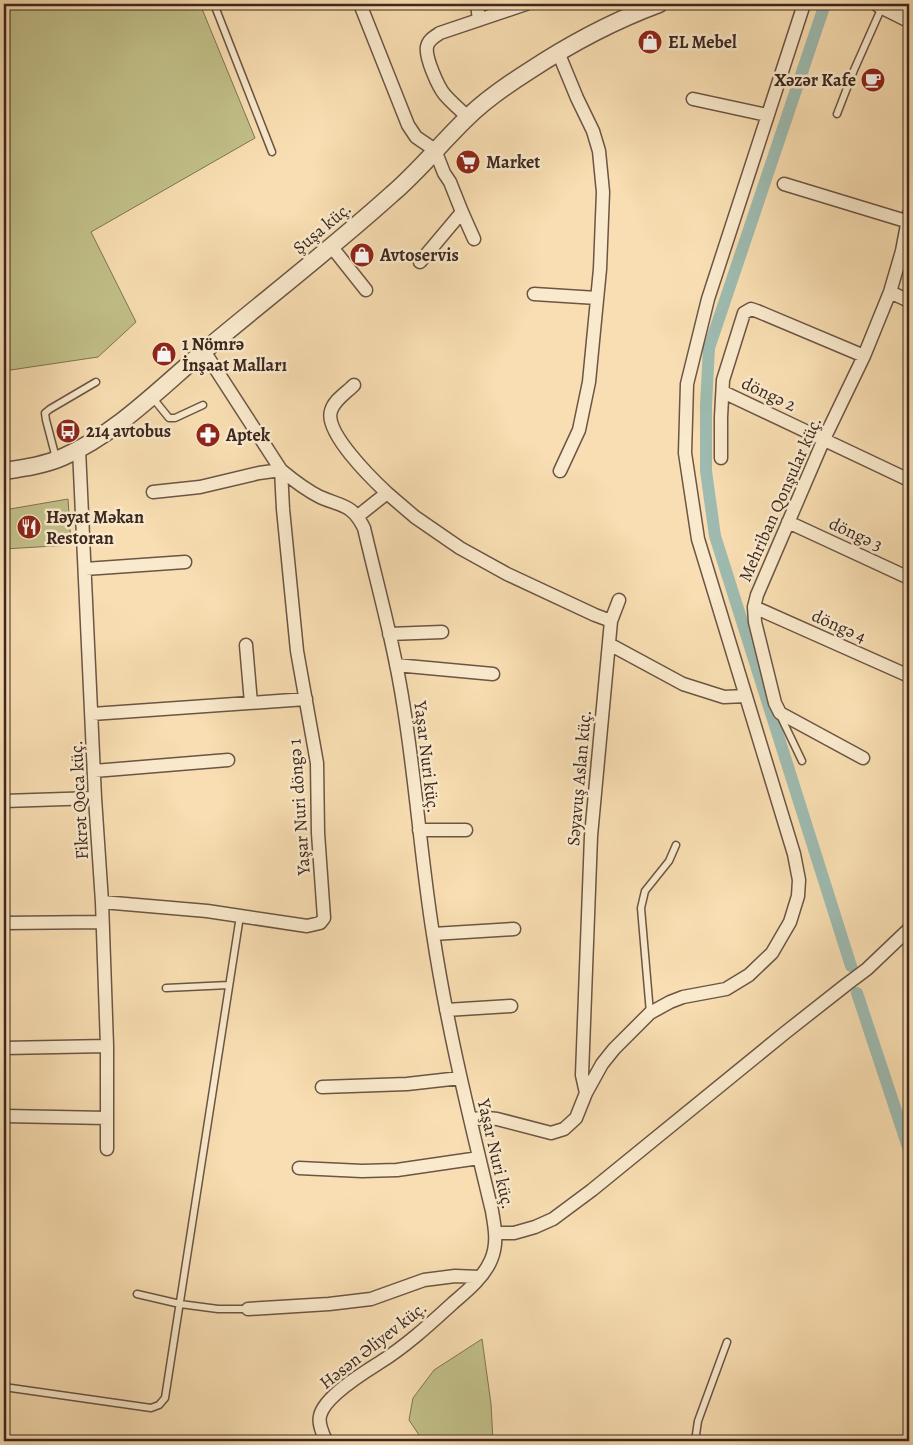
<svg xmlns="http://www.w3.org/2000/svg" width="913" height="1445" viewBox="0 0 913 1445" font-family="Alegreya,serif">
  <style>
    .green { fill: #c2c089; stroke: #7f7454 }
    .lines { fill: none; stroke-linecap: round; stroke-linejoin: round }
    .canal { stroke: #9ebbb1; stroke-width: 12 }
    .service-casing { stroke: #6b5544; stroke-width: 9 }
    .minor-casing { stroke: #6b5544; stroke-width: 15 }
    .tertiary-casing { stroke: #6b5544; stroke-width: 19 }
    .service { stroke: #faeacd; stroke-width: 6 }
    .minor { stroke: #faeacd; stroke-width: 12 }
    .tertiary { stroke: #faeacd; stroke-width: 16 }
    .labels { text-anchor: middle; dominant-baseline: central; stroke-width: 5; stroke-linejoin: round; paint-order: stroke }
    .poi-label { font-size: 18px; font-weight: bold; fill: #3c2720; stroke: #faeacd; text-anchor: start }
    .street-label { font-size: 18px; fill: #3c2720; stroke: #faeacd }
  </style>
  <rect width="100%" height="100%" fill="#f8deb2"/>
  <filter id="stains"><feTurbulence type="fractalNoise" baseFrequency=".004" numOctaves="4"/><feColorMatrix values="0 0 0 0 .2 0 0 0 0 .09 0 0 0 0 .02 0 0 0 .5 -.17"/></filter>
  <radialGradient id="worn" r=".72"><stop offset=".6" stop-color="#630" stop-opacity="0"/><stop offset="1" stop-color="#630" stop-opacity=".3"/></radialGradient>
  <!-- green -->
  <path class="green" d="M4 4H200L255 138 91 232 136 322 98 357 4 371Z
    M68 499 71 545 4 549V510Z
    M482 1339 491 1404 493 1441H423L409 1420 413 1398 434 1370Z"/>
  <g class="lines">
    <!-- canal -->
    <path class="canal" d="M825 4 709 348 706 405V471L715 536 851 966
      M857 993 909 1150"/>
    <defs>
      <path id="service" d="M214 4 272 152
        M837 114 854 70 882 7
        M152 397 169 418H175L203 405
        M56 458 46 420 45 413 50 409 96 382
        M780 715 802 761
        M166 988 229 985
        M650 1013 641 908 645 891 669 861 676 845
        M137 1294 180 1304 218 1309H248
        M4 1387 151 1408 159 1405 165 1398 240 916
        M695 1441 698 1421 727 1342"/>
      <path id="minor" d="M360 4 408 125 416 137 435 150 444 173 450 182 462 212 420 262
        M477 4 479 20
        M558 52 577 98 593 131 599 151 603 192 600 269 589 382 579 430 560 471
        M693 99 767 115
        M468 117C460 110 452 103 445 95 438 87 425 57 427 47 428 40 434 37 440 33L526 4
        M784 184 909 222
        M462 212 474 239
        M331 246 366 290
        M890 292 909 301
        M534 294 597 298
        M204 351 281 470C293 480 306 490 320 497 343 507 352 504 364 528 378 588 395 648 404 709 416 783 421 859 433 934 447 1027 470 1119 492 1211 495 1228 498 1244 491 1260 484 1277 467 1291 453 1303 429 1325 406 1346 379 1363 363 1373 324 1397 320 1416 318 1424 323 1434 326 1441
        M354 385C346 393 334 400 331 411 324 432 372 479 387 493
        M723 392 909 480
        M79 449 95 798 102 902 107 1046V1149
        M721 458V417L723 380 744 313 751 309 757 311 864 356
        M358 516 387 493 415 517 460 548 507 574 595 615 611 621 591 836 582 1075 586 1093 576 1118 564 1129 551 1133 497 1119 487 1118 470 1119
        M788 522 909 578
        M85 569 185 562
        M754 607 909 676
        M611 621 619 600
        M389 634 442 632
        M609 644 683 684 724 697 746 696
        M246 645 251 703
        M396 665 493 674
        M92 714 306 699
        M863 758 780 713 775 703 755 622 754 607 757 595 824 439 864 356 890 292 902 251 909 214
        M94 771 228 760
        M4 801 95 798
        M419 830H466
        M102 902 207 911 307 926 320 923 324 918 318 833 317 763 297 651 283 509 281 470 259 473 200 487 153 492
        M4 923 102 922
        M433 934 514 929
        M446 1010 511 1006
        M4 1048 107 1046
        M322 1087 407 1084 460 1078
        M586 1093 602 1064 614 1049 650 1013 670 1002 683 997 726 989 749 975 772 953 790 922 798 896 799 880 794 854 698 539 685 453 687 384 708 299 804 4
        M4 1116 107 1118
        M299 1168 362 1171 397 1170 479 1158
        M496 1233H514L535 1227 553 1219 592 1190 786 1032 847 984 867 969 909 929
        M248 1309 329 1304 371 1299 424 1280 455 1276 480 1277"/>
      <path id="tertiary" d="M879 4 909 19
        M4 471C24 468 45 465 63 457 117 433 159 389 204 351 266 299 331 249 392 194 419 171 441 143 467 118 485 100 507 85 529 71 570 44 613 21 659 4"/>
    </defs>
    <!-- service casing -->
    <use href="#service" class="service-casing"/>
    <!-- minor casing -->
    <use href="#minor" class="minor-casing"/>
    <!-- tertiary casing -->
    <use href="#tertiary" class="tertiary-casing"/>
    <!-- service -->
    <use href="#service" class="service"/>
    <!-- minor -->
    <use href="#minor" class="minor"/>
    <!-- tertiary -->
    <use href="#tertiary" class="tertiary"/>
  </g>
  <!-- icons -->
  <defs>
    <symbol id="shop-disc" viewBox="-11 -11 22 22"><circle r="9.5" fill="#8f2418" stroke="#faeacd"/><path d="M-5-2.5h2.3a2.7 3.5 0 0 1 5.4 0H5L5.5 6h-11ZM-1.5-2.5h3a1.5 2.3 0 0 0-3 0Z" fill="#fff"/></symbol>
    <symbol id="cafe-disc" viewBox="-11 -11 22 22"><circle r="9.5" fill="#8f2418" stroke="#faeacd"/><path d="M-5.5-4.5H6V0H3Q3 3.5 0 3.5H-2.5Q-5.5 3.5-5.5 0ZM3-3.2v2h1.7v-2ZM-6 4.5H4V6H-6Z" fill="#fff"/></symbol>
    <symbol id="supermarket-disc" viewBox="-11 -11 22 22"><circle r="9.5" fill="#8f2418" stroke="#faeacd"/><path d="M-6-5.5h2.5l.6 2H6L4.5 2H-2.5L-4.4-4H-6ZM-1.5 3.2a1.3 1.3 0 1 0 .1 0ZM3 3.2a1.3 1.3 0 1 0 .1 0Z" fill="#fff"/></symbol>
    <symbol id="bus-disc" viewBox="-11 -11 22 22"><circle r="9.5" fill="#8f2418" stroke="#faeacd"/><path d="M-5-6H5V4H4V6H2V4H-2V6H-4V4H-5ZM-3.5-4V0h7V-4ZM-3.5 1.2v1.5H-2V1.2ZM2 1.2v1.5H3.5V1.2Z" fill="#fff"/></symbol>
    <symbol id="pharmacy-disc" viewBox="-11 -11 22 22"><circle r="9.5" fill="#8f2418" stroke="#faeacd"/><path d="M-2-6h4v4h4v4h-4v4h-4v-4h-4v-4h4Z" fill="#fff"/></symbol>
    <symbol id="restaurant-disc" viewBox="-11 -11 22 22"><circle r="9.5" fill="#8f2418" stroke="#faeacd"/><path d="M-5-6h1v4h1v-4h1v4h1v-4h1v5L-1.5 .5V6h-2V.5L-5-1ZM5-6V6H3V1.5H1.5Q1.5-4 5-6Z" fill="#fff"/></symbol>
  </defs>
  <g fill-rule="evenodd">
    <use href="#shop-disc" x="636" y="28" width="28" height="28"/>
    <use href="#cafe-disc" x="859" y="66" width="28" height="28"/>
    <use href="#supermarket-disc" x="454" y="148" width="28" height="28"/>
    <use href="#shop-disc" x="348" y="241" width="28" height="28"/>
    <use href="#shop-disc" x="150" y="340" width="28" height="28"/>
    <use href="#bus-disc" x="54" y="417" width="28" height="28"/>
    <use href="#pharmacy-disc" x="194" y="421" width="28" height="28"/>
    <use href="#restaurant-disc" x="15" y="513" width="28" height="28"/>
  </g>
  <g class="labels">
    <!-- poi labels -->
    <g class="poi-label">
      <text x="668" y="42">EL Mebel</text>
      <text x="856" y="80" text-anchor="end">Xəzər Kafe</text>
      <text x="486" y="162">Market</text>
      <text x="380" y="255">Avtoservis</text>
      <text x="182" y="344">1 Nömrə<tspan x="182" dy="21">İnşaat Malları</tspan></text>
      <text x="86" y="431">214 avtobus</text>
      <text x="226" y="435">Aptek</text>
      <text x="46" y="517">Həyat Məkan<tspan x="46" dy="21">Restoran</tspan></text>
    </g>
    <!-- street labels -->
    <g class="street-label">
      <text transform="translate(322 228) rotate(-40)">Şuşa küç.</text>
      <text transform="translate(769 394) rotate(25)">döngə 2</text>
      <text transform="translate(780 499) rotate(-66)">Mehriban Qonşular küç.</text>
      <text transform="translate(856 534) rotate(25)">döngə 3</text>
      <text transform="translate(839 626) rotate(24)">döngə 4</text>
      <text transform="translate(427 757) rotate(83)">Yaşar Nuri küç.</text>
      <text transform="translate(579 778) rotate(-85)">Səyavuş Aslan küç.</text>
      <text transform="translate(79 800) rotate(-93)">Fikrət Qoca küç.</text>
      <text transform="translate(299 807) rotate(-94)">Yaşar Nuri döngə 1</text>
      <text transform="translate(496 1154) rotate(77)">Yaşar Nuri küç.</text>
      <text transform="translate(373 1345) rotate(-38)">Həsən Əliyev küç.</text>
    </g>
  </g>
  <!-- margin -->
  <rect width="913" height="1445" fill="none" stroke="#f8deb2" stroke-width="20"/>
  <rect x="5" y="5" width="903" height="1435" fill="none" stroke="#3c2720" stroke-width="2.5"/>
  <rect x="10" y="10" width="893" height="1425" fill="none" stroke="#3c2720"/>
  <rect width="100%" height="100%" filter="url(#stains)"/>
  <rect width="100%" height="100%" fill="url(#worn)"/>
</svg>
